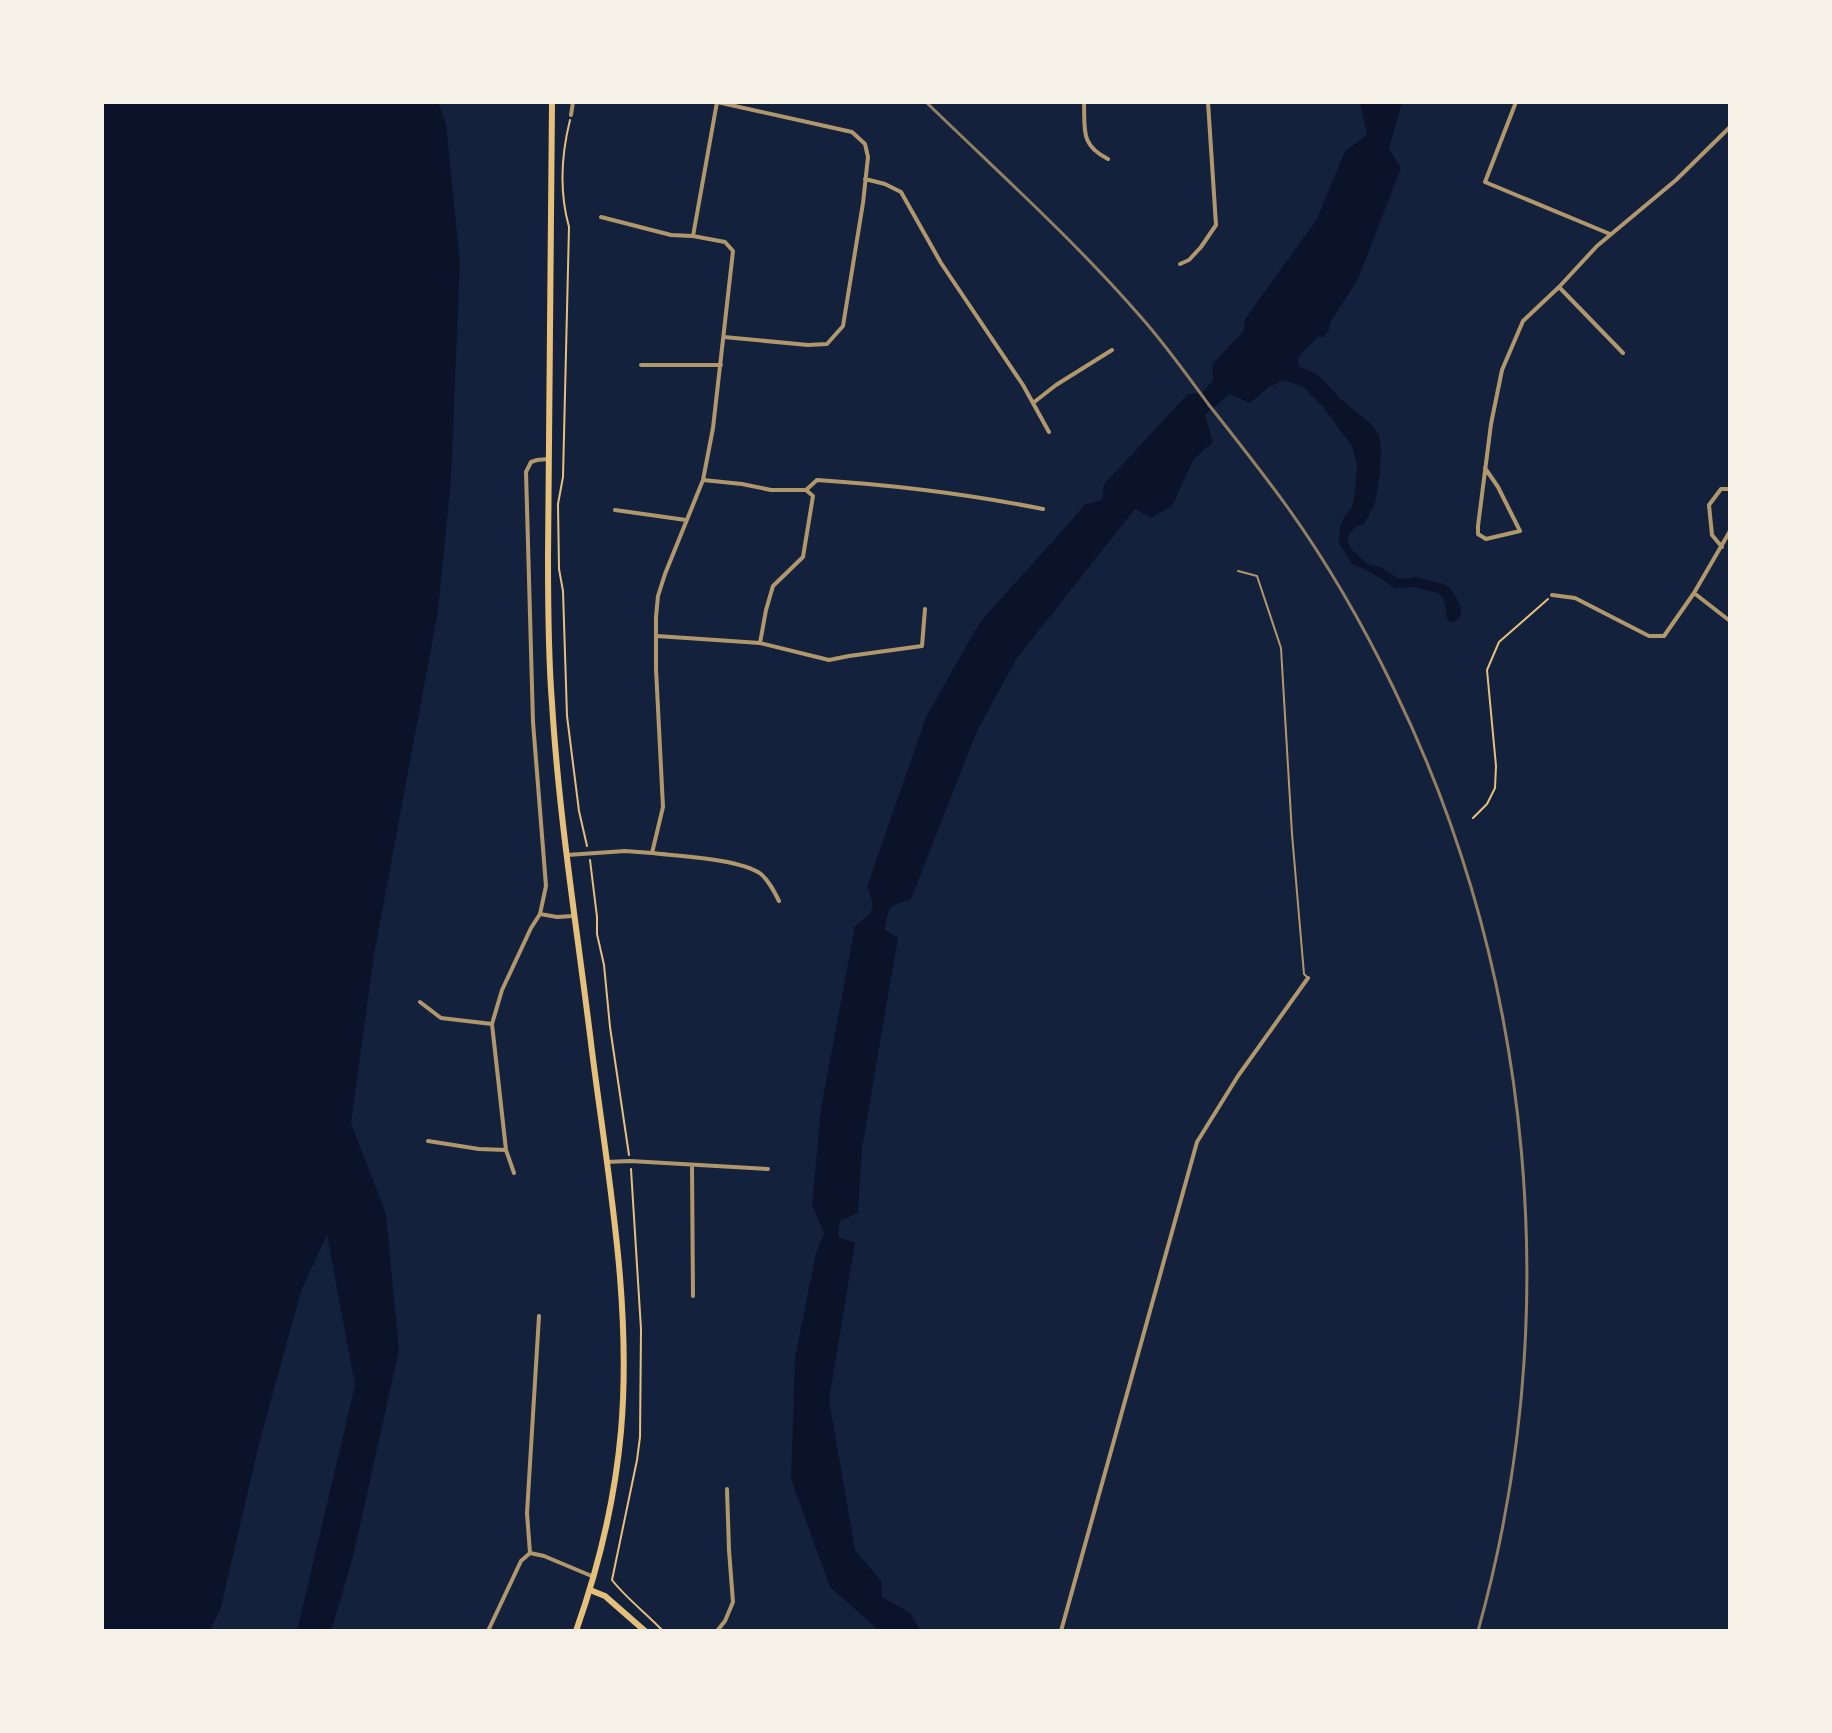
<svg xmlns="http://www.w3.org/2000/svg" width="1832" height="1733" viewBox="0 0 1832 1733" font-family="Signika,sans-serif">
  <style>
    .water { fill: #0b132b }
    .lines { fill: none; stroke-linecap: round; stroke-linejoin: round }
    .path { stroke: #e5c07b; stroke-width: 2 }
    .service { stroke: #b1986c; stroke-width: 2 }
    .minor { stroke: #b1986c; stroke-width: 4 }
    .secondary { stroke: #e5c07b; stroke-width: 6 }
    .primary { stroke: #e5c07b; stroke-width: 6 }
    .rail { stroke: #918062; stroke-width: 3 }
  </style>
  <rect width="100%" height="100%" fill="#14213d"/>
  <!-- water -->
  <path class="water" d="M102 102H438L446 124 460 263 451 480 438 611 374 955 351 1123 386 1214 399 1350 354 1553 331 1631H297L355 1385 327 1235 301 1291 259 1444 221 1607 210 1631H102Z
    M1360 102H1402L1389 149 1401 168 1358 279 1330 323 1329 330 1324 337H1318L1298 357 1299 366 1318 375 1343 401 1371 424 1379 435 1381 450 1380 473 1375 503 1365 523C1355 527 1350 530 1347 540L1353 551 1368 564 1381 567 1397 578 1406 579 1415 577 1444 584 1450 588 1455 595 1461 608 1460 617 1455 622 1449 621 1447 618 1444 599 1438 593 1414 587 1395 588 1370 572 1352 564 1347 556 1339 544 1340 527 1344 517 1352 507 1355 492 1357 464 1352 446 1323 407 1303 387 1285 380 1269 387 1250 403 1230 394 1205 415 1213 442 1193 460 1172 506 1151 518 1135 509 1017 658 977 731 911 899 890 907 884 929 898 938 862 1148 858 1213 840 1221 838 1237 855 1243 829 1400 855 1550 881 1581 882 1597 910 1613 921 1631H880L830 1587 791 1479 795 1358 816 1253 824 1233 812 1205 821 1108 855 926C874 911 877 910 867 887L926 717 980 622 1086 504 1102 500 1104 484 1188 394 1202 393 1213 380 1212 364 1243 332 1245 319 1317 219 1345 151 1367 135Z"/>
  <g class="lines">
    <!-- path -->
    <path class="path" d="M570 120C561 156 559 191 569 227L563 477 558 504 559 569 563 591 567 716 579 811 587 846
      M1473 818 1487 804 1495 788 1496 766 1487 670 1499 642 1548 599
      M590 860 597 917V934L604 965 610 1027 629 1155
      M631 1169 641 1329 640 1437 637 1460 612 1580C626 1598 647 1614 663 1631"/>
    <!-- service -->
    <path class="service" d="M1238 571 1257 576 1281 648 1292 834 1304 974 1307 977"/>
    <!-- minor -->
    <path class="minor" d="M717 102 852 132 865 144 868 157 863 203 843 326 827 344 808 345 724 337
      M1084 102C1085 130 1080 145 1108 159
      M1516 102 1485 182 1610 234
      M571 115 573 102
      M865 179 885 184 901 192 941 263 1023 385 1049 432
      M601 217 671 235 692 236
      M1180 264 1189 260 1201 247 1216 225 1208 102
      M1559 287 1623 353
      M641 365H721
      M1033 403 1056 385 1112 350
      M1485 468 1498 487 1520 531 1486 539 1478 534V526L1491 424 1502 370 1523 321 1559 287 1597 246 1676 180 1730 127
      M703 480 742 484 771 490H806L817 480C893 485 968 494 1043 509
      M615 510 686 520
      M1722 547 1712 535 1709 505 1721 489H1730
      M1694 593 1730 621
      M1552 595 1575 598 1649 636H1664L1694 593 1730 531
      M657 636 760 643 829 660 849 656 922 646 925 609
      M760 643 766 610 773 586 803 557 813 496 806 490
      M652 853C678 856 741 859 761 874 769 881 774 891 779 901
      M567 855 625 851 652 853 663 807 656 669V617L658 596 665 574 703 480 713 428 733 251 725 242 693 236 717 102
      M540 914 557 917 573 916
      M420 1002 441 1018 492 1024
      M428 1141 479 1149 506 1150
      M606 1162 630 1161 768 1169
      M692 1165 693 1296
      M514 1173 506 1150 492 1024 502 990 531 928 540 914 546 886 533 722 526 472 531 462 537 460 548 459
      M539 1316 527 1513 530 1553 544 1556 594 1577
      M488 1631 521 1561 530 1553
      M717 1631 725 1621 733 1602 729 1550 727 1489
      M1061 1631 1197 1142 1238 1076 1308 978"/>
    <!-- secondary -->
    <path class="secondary" d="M590 1590 605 1596 645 1631"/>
    <!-- primary -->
    <path class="primary" d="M552 102 548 557C548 606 548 654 552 703 559 819 578 935 592 1051 608 1177 632 1304 621 1431 615 1499 599 1566 576 1631"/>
    <!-- rail -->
    <path class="rail" d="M926 102C998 172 1074 240 1140 316 1165 344 1187 375 1209 405 1236 439 1263 473 1288 508 1328 564 1363 625 1393 687 1535 978 1565 1320 1478 1631"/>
  </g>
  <!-- border -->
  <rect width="1832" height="1733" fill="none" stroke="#f6f1e7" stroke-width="208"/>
</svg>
